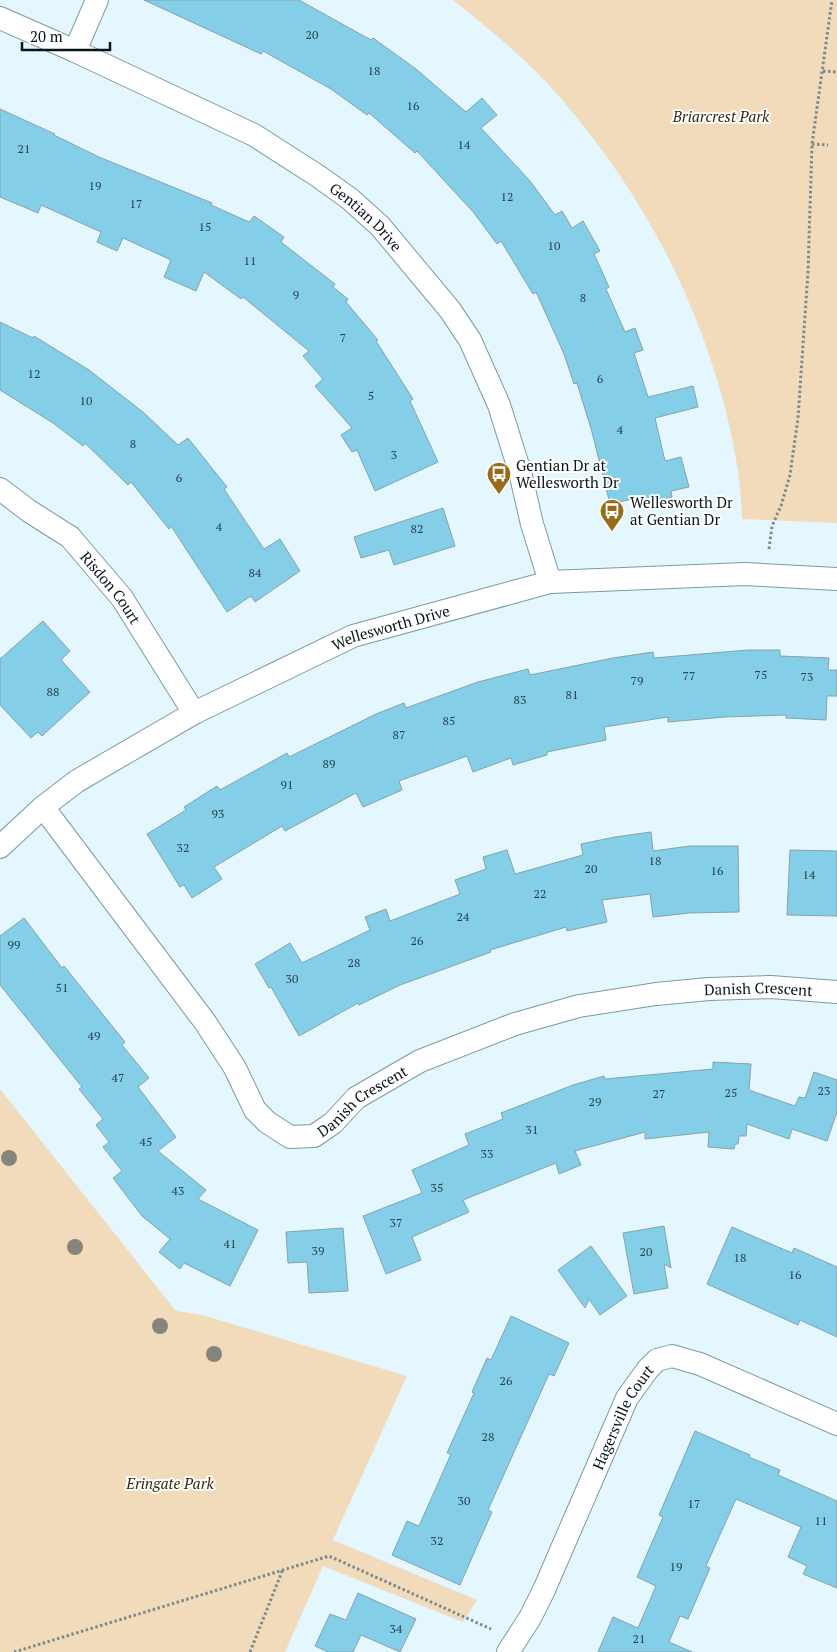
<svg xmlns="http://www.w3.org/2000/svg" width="837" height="1652" viewBox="0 0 837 1652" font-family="'PT Serif',serif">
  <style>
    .green { fill: #f1dbbb }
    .building { fill: #84cee7; stroke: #84a3ae }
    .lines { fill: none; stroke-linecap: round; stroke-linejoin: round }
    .street-casing { stroke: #7b9aa5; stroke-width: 24 }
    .path { stroke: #7a8a8f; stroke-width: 3; stroke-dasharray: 2.5 2.5; stroke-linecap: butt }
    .street { stroke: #fff; stroke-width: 22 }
    .tree { fill: #85857b }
    .labels { text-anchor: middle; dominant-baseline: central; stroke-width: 4; stroke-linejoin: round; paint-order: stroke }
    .number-label { font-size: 12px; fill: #27424c }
    .park-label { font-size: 15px; font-style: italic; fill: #37280f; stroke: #fff }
    .street-label { font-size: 15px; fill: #081418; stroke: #fff }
    .poi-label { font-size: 15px; fill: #081418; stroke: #fff; text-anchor: start }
  </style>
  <rect width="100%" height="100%" fill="#e4f7fe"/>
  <!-- green -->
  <path class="green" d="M453 0H837V523L742 519C741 477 733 437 722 397 691 285 639 191 564 102 532 64 492 31 453 0Z
    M0 1089 176 1311 202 1315 407 1376 333 1540 477 1600 463 1622 323 1566 285 1652H0Z"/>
  <!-- building -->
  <path class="building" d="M144 0H299L371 40 373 38 416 69 466 112 482 98 497 115 481 128 530 181 555 215 562 211 572 228 583 221 600 251 594 254 609 287 606 289 625 332 635 328 643 350 634 353 648 397 693 386 698 407 655 418 665 461 681 457 689 487 671 491 672 497 638 505 637 498 610 504 592 432 577 383 574 384 564 354 536 292 533 294 501 241 497 244 474 213 417 151 415 153 369 113 367 115 331 89 263 51 261 54Z
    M0 109 55 134 54 135 99 157 212 203 211 205 249 222 254 216 284 237 281 242 335 284 333 287 348 299 346 302 378 340 376 341 413 399 410 401 438 462 375 491 357 450 352 452 341 435 352 428 315 386 323 379 303 356 309 351 243 297 241 299 204 272 196 291 164 277 171 260 123 238 117 251 97 242 101 232 41 205 38 213 0 197Z
    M0 322 33 338 34 336 89 370 143 412 178 445 188 438 227 487 224 489 264 549 280 539 300 571 255 602 251 596 227 612 171 526 169 529 131 482 128 485 85 443 83 446 53 423 0 390Z
    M443 508 455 546 394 565 389 550 361 558 354 537Z
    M43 621 70 651 61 660 90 692 42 736 38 732 31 738 0 705V659Z
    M748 650H780V656L829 658 828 670H837V696H827L826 720 786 718V715L725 717 668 722V717L604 727 606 740 547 752V755L513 765 511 758 473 772 467 756 399 781 402 790 363 807 356 793 285 831 282 826 214 867 222 879 192 898 184 885 180 887 147 834 186 810 184 807 217 786 220 790 287 753 289 757 376 714 404 703 406 708 478 682 528 669 530 675 613 658 653 652 654 658Z
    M651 832 653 851 690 846H738L739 912 689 913 653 917 650 894 602 900 607 922 567 931 566 927 490 950 491 952 400 985 359 1005 358 1003 299 1036 271 987 269 988 255 964 290 943 302 963 370 930 365 917 386 909 390 921 460 894 455 880 486 869 483 857 507 850 515 874 583 855 581 844 615 837Z
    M790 850 837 851V916L787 915Z
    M24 918 62 968 64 966 125 1042 122 1045 149 1078 138 1087 176 1137 158 1151 206 1190 198 1199 258 1230 230 1286 184 1263 180 1269 159 1252 170 1239 142 1216 113 1178 122 1171 103 1147 109 1142 96 1125 103 1119 79 1089 82 1087 0 985V936Z
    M713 1062 751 1064 749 1090 795 1106 799 1097 805 1098 814 1072 837 1080V1112L827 1141 792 1129 789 1139 747 1124 746 1136H739L738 1144H735L734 1149 708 1147 709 1132 645 1139V1132L575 1151 581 1165 559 1174 556 1163 463 1200 469 1212 412 1237 421 1260 386 1274 363 1216 422 1193 412 1170 469 1145 465 1134 503 1119 501 1113 573 1085 604 1076 605 1079 713 1069Z
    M664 1226 671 1268 664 1264 668 1288 634 1294 623 1233Z
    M732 1227 792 1253 794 1248 837 1267V1337L800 1320 798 1325 707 1284Z
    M343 1228 348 1291 309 1293 307 1262 288 1263 286 1232Z
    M591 1246 627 1296 600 1315 589 1299 585 1308 558 1270Z
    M511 1316 569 1343 554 1376 549 1374 488 1510 492 1512 460 1585 392 1555 407 1521 419 1526 451 1454 447 1453 474 1393 472 1392 487 1358 491 1360Z
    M695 1431 750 1455 749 1457 780 1470 778 1475 837 1501V1588L803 1574 807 1566 788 1557 801 1527 736 1499 706 1566 710 1568 688 1619 680 1616 669 1642 692 1652H598L613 1617 638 1628 656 1586 637 1577 663 1517 659 1515Z
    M358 1593 416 1619 400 1652 361 1635 353 1652H328L315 1646 330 1614 346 1620Z"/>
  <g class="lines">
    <defs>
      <g id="street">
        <path id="s1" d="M0 18 75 51 254 135 318 176 350 199 380 226 450 310 470 340 499 405 520 472 532 524 550 582"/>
        <path d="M75 51 97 0"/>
        <path id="s2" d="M0 489 29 511 70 537 99 571 122 598 194 713"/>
        <path id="s3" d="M43 807 205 1022 235 1068 255 1110 267 1122 290 1137 314 1136 333 1123 356 1098 420 1061 515 1024 579 1006 656 994 709 989 771 987 837 992"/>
        <path id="s4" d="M0 847 43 807 77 781 194 713 353 636 550 582 745 574 837 579"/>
        <path id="s5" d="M508 1652 530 1618 544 1590 627 1398 648 1369 657 1360 672 1356 700 1364 837 1424"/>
      </g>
    </defs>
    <!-- street casing -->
    <use href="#street" class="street-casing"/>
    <!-- path -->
    <path class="path" d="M823 71 837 72
      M812 144 828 145
      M769 549 772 526 781 506 790 475 798 418 808 272 812 144 832 0
      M14 1652 329 1556 491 1629
      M250 1652 283 1569"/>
    <!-- street -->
    <use href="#street" class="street"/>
  </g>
  <!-- trees -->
  <g class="tree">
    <circle cx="9" cy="1158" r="8"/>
    <circle cx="75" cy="1247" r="8"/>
    <circle cx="160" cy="1326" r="8"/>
    <circle cx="214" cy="1354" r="8"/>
  </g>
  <!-- icons -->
  <defs>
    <symbol id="bus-pin" viewBox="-11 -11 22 30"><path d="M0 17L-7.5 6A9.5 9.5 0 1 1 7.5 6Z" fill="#976b19" stroke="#fff"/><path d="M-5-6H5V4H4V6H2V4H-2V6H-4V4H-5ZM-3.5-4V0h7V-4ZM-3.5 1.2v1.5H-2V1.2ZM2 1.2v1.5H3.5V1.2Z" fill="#fff"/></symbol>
  </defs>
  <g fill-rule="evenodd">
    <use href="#bus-pin" x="485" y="460" width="28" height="38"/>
    <use href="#bus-pin" x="598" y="497" width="28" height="38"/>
  </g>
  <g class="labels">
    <!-- number labels -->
    <g class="number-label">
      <text x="312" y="34">20</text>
      <text x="374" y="70">18</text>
      <text x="413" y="105">16</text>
      <text x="464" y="144">14</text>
      <text x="24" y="148">21</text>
      <text x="95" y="185">19</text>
      <text x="507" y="196">12</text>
      <text x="136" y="203">17</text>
      <text x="205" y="226">15</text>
      <text x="554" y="245">10</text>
      <text x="250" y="260">11</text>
      <text x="296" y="294">9</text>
      <text x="583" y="297">8</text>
      <text x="343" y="337">7</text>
      <text x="34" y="373">12</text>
      <text x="600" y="378">6</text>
      <text x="371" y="395">5</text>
      <text x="86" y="400">10</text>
      <text x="620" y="429">4</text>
      <text x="133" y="443">8</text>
      <text x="394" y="454">3</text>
      <text x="179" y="477">6</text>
      <text x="219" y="526">4</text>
      <text x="417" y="528">82</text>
      <text x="255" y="572">84</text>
      <text x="761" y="674">75</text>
      <text x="689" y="675">77</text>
      <text x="807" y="676">73</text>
      <text x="637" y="680">79</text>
      <text x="53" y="691">88</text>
      <text x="572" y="694">81</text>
      <text x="520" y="699">83</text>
      <text x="449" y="720">85</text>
      <text x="399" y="734">87</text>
      <text x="329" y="763">89</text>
      <text x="287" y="784">91</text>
      <text x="218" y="813">93</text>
      <text x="183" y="847">32</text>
      <text x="655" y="860">18</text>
      <text x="591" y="868">20</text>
      <text x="717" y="870">16</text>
      <text x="809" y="874">14</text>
      <text x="540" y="893">22</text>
      <text x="463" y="916">24</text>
      <text x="417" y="940">26</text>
      <text x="14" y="944">99</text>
      <text x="354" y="962">28</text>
      <text x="292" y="978">30</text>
      <text x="62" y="987">51</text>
      <text x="94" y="1035">49</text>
      <text x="118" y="1077">47</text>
      <text x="824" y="1090">23</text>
      <text x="731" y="1092">25</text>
      <text x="659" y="1093">27</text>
      <text x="595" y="1101">29</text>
      <text x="532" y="1129">31</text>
      <text x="146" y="1141">45</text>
      <text x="487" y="1153">33</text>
      <text x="437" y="1187">35</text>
      <text x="178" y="1190">43</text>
      <text x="396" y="1222">37</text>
      <text x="230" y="1243">41</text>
      <text x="318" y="1250">39</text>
      <text x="646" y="1251">20</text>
      <text x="740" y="1257">18</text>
      <text x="795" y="1274">16</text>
      <text x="506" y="1380">26</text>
      <text x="488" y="1436">28</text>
      <text x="464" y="1500">30</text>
      <text x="694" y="1503">17</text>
      <text x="821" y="1520">11</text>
      <text x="437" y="1540">32</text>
      <text x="676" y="1566">19</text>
      <text x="396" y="1628">34</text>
      <text x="639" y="1638">21</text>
    </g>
    <!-- park labels -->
    <g class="park-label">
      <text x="721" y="116">Briarcrest Park</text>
      <text x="170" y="1483">Eringate Park</text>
    </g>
    <!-- street labels -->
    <g class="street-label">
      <text stroke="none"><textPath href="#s1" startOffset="419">Gentian Drive</textPath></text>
      <text stroke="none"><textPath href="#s2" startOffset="150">Risdon Court</textPath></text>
      <text stroke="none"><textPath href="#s4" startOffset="452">Wellesworth Drive</textPath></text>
      <text stroke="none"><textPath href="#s3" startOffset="919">Danish Crescent</textPath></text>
      <text stroke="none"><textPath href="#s3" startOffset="499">Danish Crescent</textPath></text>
      <text stroke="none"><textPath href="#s5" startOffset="262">Hagersville Court</textPath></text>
    </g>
    <!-- poi labels -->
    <g class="poi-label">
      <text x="516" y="465">Gentian Dr at<tspan x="516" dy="17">Wellesworth Dr</tspan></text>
      <text x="630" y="502">Wellesworth Dr<tspan x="630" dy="17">at Gentian Dr</tspan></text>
    </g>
  </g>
  <!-- scale -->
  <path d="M22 42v8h88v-8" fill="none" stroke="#081418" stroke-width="2.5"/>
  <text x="30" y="42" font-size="15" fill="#081418" stroke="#ffffff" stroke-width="4" paint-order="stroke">20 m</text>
</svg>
